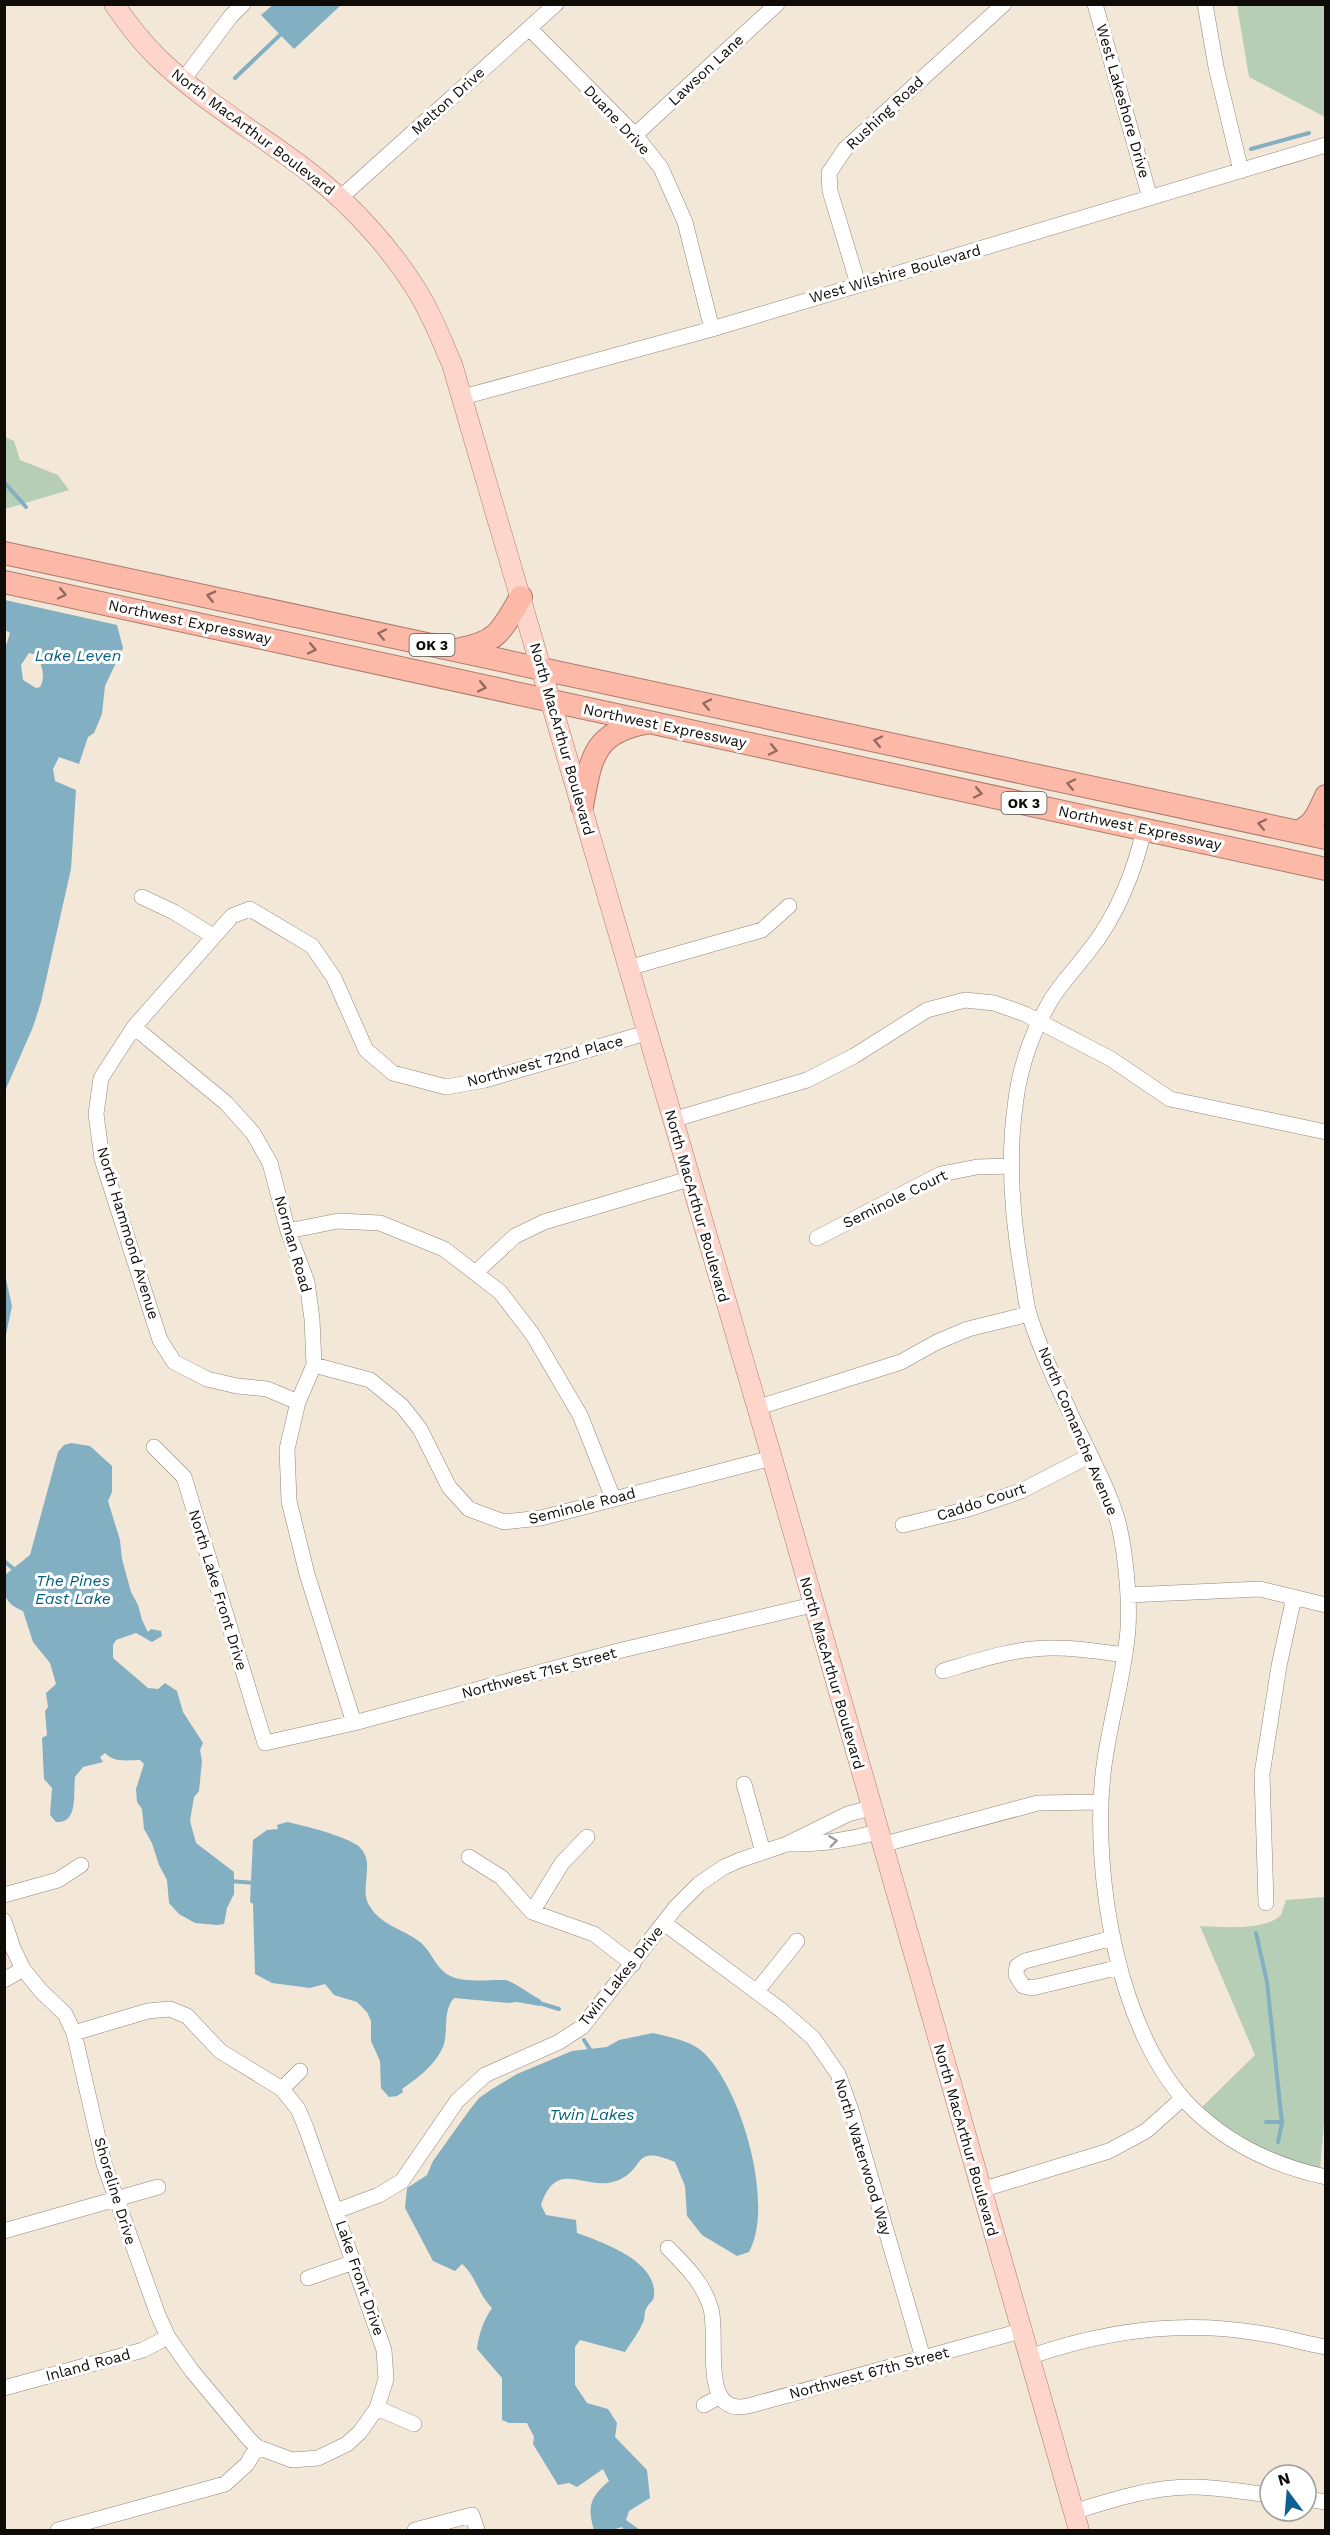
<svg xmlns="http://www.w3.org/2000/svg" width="1330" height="2535" viewBox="0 0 1330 2535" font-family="'Work Sans',sans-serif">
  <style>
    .green { fill: #b6ceb5 }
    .water { fill: #82afc2; fill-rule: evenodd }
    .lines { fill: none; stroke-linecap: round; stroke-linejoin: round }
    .stream { stroke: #82afc2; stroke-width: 4 }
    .minor-casing { stroke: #918779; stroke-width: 16 }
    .major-casing { stroke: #aa7c6f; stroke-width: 21 }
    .highway-casing { stroke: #aa7c6f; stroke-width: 24 }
    .minor { stroke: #fff; stroke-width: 15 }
    .major { stroke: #fed5ca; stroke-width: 20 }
    .highway { stroke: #fdb9a7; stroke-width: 22 }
    .oneway { stroke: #926b5f }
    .oneway2 { stroke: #9f9e9c }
    .labels { text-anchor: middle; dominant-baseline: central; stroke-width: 6; stroke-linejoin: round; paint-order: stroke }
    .shield { fill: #fff; stroke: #575551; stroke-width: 1.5 }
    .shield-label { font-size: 14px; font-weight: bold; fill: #0f0c07 }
    .street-label { font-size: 15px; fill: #0f0c07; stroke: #fff }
    .water-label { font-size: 16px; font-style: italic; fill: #06617c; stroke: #fff }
  </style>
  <rect width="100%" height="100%" fill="#f3e7d8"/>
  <!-- green -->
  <path class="green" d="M1237 5H1325V117L1249 77Z
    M5 437 14 441 20 460 58 475 69 490 5 509Z
    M1325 1897 1326 2099 1320 2169 1262 2150 1224 2126 1202 2107 1255 2055 1200 1926C1222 1927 1265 1931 1281 1915L1286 1900Z"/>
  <!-- water -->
  <path class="water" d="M274 4H341V5L294 49 261 15Z
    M5 600 117 625 123 648 105 686 102 714 94 733 88 737 79 764 59 757 53 769 55 781 76 790 71 869 41 1002 33 1027 5 1091 4 652 10 633 5 630ZM29 653 37 655C42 666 46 677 40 687L36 688 23 680 21 665Z
    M5 1275 12 1306 5 1339 4 1275Z
    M71 1443 90 1446 112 1466V1492L108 1501 120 1540 122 1559 131 1592 138 1605 142 1620 148 1632 151 1629 161 1631 162 1636 152 1642 136 1633 116 1640 113 1645V1658L148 1688 158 1689 165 1683 177 1691 183 1712 203 1743 200 1750 202 1761 199 1791 194 1797 190 1821 196 1843 234 1872V1894L227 1908 224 1924 217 1925 195 1923 179 1914 169 1903 167 1880 159 1865 152 1843 144 1829 142 1809 137 1802 136 1789 144 1764 140 1760C127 1760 114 1763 105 1753L100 1757 103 1762 83 1767 75 1777C73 1792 79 1824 56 1822L50 1815 52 1788 44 1779 42 1738 47 1735 45 1711 48 1707 46 1693 56 1684 50 1663 33 1642 23 1611C3 1602 4 1595 5 1575L30 1555 58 1452 64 1445Z
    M287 1822C306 1826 341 1835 357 1845 363 1849 367 1857 367 1864 368 1877 362 1894 369 1905 381 1926 402 1928 420 1942 430 1950 434 1963 443 1971 457 1985 487 1979 505 1980 511 1980 533 1996 541 2000L540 2006 517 2002 509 2003 454 1998C443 2010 448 2029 444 2044 437 2064 419 2077 402 2089L403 2092 397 2096 389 2097 381 2088 380 2061 371 2041V2021L367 2012 357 2002 334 1995 325 1984 310 1988 272 1983 255 1974 253 1904 250 1902 253 1840 267 1830 278 1829 277 1825Z
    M653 2033C670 2037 692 2041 704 2053 742 2090 775 2205 749 2252L737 2256 702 2235 687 2216 685 2186 675 2162C630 2143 647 2170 616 2181 585 2192 557 2157 541 2205L546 2215 576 2220 577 2233C602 2242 658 2261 654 2296 653 2302 650 2302 647 2307 644 2311 645 2316 644 2320 640 2331 631 2342 625 2352L580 2340 575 2347V2385L587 2403 608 2409 617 2423 615 2437 647 2470 650 2498 629 2511 626 2520 640 2530H624L622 2527 612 2530H594C587 2507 590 2497 609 2481L603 2469 577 2487 569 2483 558 2485 533 2444 534 2437 527 2423H509L502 2420V2378L477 2349C479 2334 483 2321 492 2308 478 2294 476 2276 462 2264L455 2271 433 2261 405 2208 407 2188 427 2175 433 2161 468 2112 479 2098 492 2089 517 2074 572 2051 607 2047 619 2040Z"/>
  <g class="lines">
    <!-- stream -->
    <path class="stream" d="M235 78 282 33
      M1251 149 1309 133
      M4 482 26 507
      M4 1561 15 1570
      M229 1881 255 1883
      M1256 1933 1267 1982 1282 2123 1278 2142
      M536 2002 559 2009
      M584 2040 591 2051
      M1266 2122H1282"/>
    <defs>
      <path id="minor" d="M1095 4 1150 198
        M1205 4 1216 67 1241 171
        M530 29 635 135 661 168 685 222 712 329
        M183 80 231 16 243 4
        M635 135 777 4
        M340 198 556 4
        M858 284 830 191 829 173 845 149 1004 4
        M463 397 712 329 1326 145
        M1144 829C1135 871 1116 918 1088 952 1076 968 1062 982 1051 1000 1032 1032 1019 1070 1015 1107 1007 1164 1013 1224 1023 1280 1025 1292 1026 1306 1030 1317 1040 1348 1054 1379 1068 1408 1084 1445 1110 1489 1119 1526 1126 1556 1131 1609 1127 1639 1122 1685 1108 1728 1103 1774 1092 1874 1118 2036 1193 2109 1230 2145 1275 2166 1326 2177
        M142 897 174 912 213 936
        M628 968 762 930 789 906
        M134 1027 226 1103 253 1133 270 1163 288 1231 307 1282 312 1319 314 1365 298 1402 287 1449 289 1501 307 1574 354 1723
        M672 1120 807 1080 854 1056 927 1010 965 1000 994 1003 1025 1014 1111 1059 1170 1099 1326 1132
        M288 1231 338 1221 380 1223 444 1249 500 1292 533 1335 580 1415 613 1498
        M817 1238 941 1174 977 1167 1012 1166
        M475 1273 515 1236 544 1222 689 1179
        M314 1365 370 1380 402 1406 420 1429 449 1487 469 1509 504 1522 541 1518 772 1458
        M298 1402 267 1389 237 1386 207 1379 174 1362 160 1340 102 1159 96 1114 101 1078 134 1027 232 916 250 909 312 946 334 978 366 1050 393 1073 446 1087 485 1080 646 1033
        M756 1408 901 1362 937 1342 968 1329 1029 1314
        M154 1447 184 1477 265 1743 354 1723 618 1651 812 1605
        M903 1525 969 1509 1021 1491 1089 1456
        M1128 1595 1260 1589 1326 1605
        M943 1671C980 1660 1017 1647 1056 1648 1079 1648 1102 1652 1125 1655
        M744 1784 763 1852
        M787 1844C818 1845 848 1840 878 1832
        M881 1845 1038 1803 1101 1802
        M469 1857 501 1877 532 1912 594 1934 633 1964
        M4 1895 58 1880 81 1865
        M1266 1903 1262 1774 1279 1666 1294 1597
        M532 1912 562 1863 587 1837
        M4 1921 13 1948 23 1969 41 1991 65 2014 74 2033 104 2164 158 2315 168 2337 192 2371 248 2438 257 2447 292 2460 318 2458 347 2444 360 2432 377 2408 386 2379 384 2350 306 2128 298 2109 282 2089 220 2051 187 2016 170 2009 148 2011 74 2033
        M664 1923 781 2010 813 2038 838 2074 852 2113 923 2358
        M1113 1938 1025 1961 1017 1966 1016 1975 1023 1986 1032 1988 1120 1967
        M4 1980 23 1969
        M757 1991 797 1941
        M282 2089 300 2071
        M981 2190 1109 2151 1146 2131 1183 2098
        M336 2211 379 2195 402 2181 457 2101 485 2075 559 2042 582 2027 676 1907 699 1884 724 1867 740 1860 787 1844 848 1814 871 1808
        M4 2231 158 2187
        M668 2248C686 2266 704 2284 711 2309 719 2340 699 2416 748 2406L1021 2331
        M308 2278 354 2262
        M1029 2357C1103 2331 1180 2320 1258 2333 1281 2336 1303 2343 1326 2347
        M4 2388 143 2350 168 2337
        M704 2405 719 2397
        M377 2408 414 2424
        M1306 2499 1326 2502
        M1073 2512C1112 2500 1151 2487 1191 2487 1218 2487 1244 2492 1270 2495
        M58 2530 225 2484 247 2464 257 2447
        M415 2530 472 2515 477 2530"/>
      <path id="major" d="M114 4C127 23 141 41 157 57 204 103 262 135 313 175 351 205 388 245 414 286 430 310 440 337 452 364L772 1458 1079 2530"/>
      <path id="highway" d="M4 553 1326 838
        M4 582 1326 869
        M460 649C499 642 502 629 521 597
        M582 806C591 760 592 733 645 723
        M1297 832C1315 825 1318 813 1326 796"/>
    </defs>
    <!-- minor casing -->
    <use href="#minor" class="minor-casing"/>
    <!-- major casing -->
    <use href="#major" class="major-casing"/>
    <!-- highway casing -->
    <use href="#highway" class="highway-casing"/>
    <!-- minor -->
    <use href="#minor" class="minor"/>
    <!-- major -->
    <use href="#major" class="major"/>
    <!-- highway -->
    <use href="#highway" class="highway"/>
  </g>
  <!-- one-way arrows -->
  <defs><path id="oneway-chevron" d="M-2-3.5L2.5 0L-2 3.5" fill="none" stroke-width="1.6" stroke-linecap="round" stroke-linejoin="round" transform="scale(1.5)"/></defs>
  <g class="oneway">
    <use href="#oneway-chevron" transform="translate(62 594) rotate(12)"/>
    <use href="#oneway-chevron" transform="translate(211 596) rotate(-167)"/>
    <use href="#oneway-chevron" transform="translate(382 634) rotate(-168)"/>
    <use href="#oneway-chevron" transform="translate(312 649) rotate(12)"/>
    <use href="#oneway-chevron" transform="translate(482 687) rotate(12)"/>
    <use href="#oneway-chevron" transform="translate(707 704) rotate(-168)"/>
    <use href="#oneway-chevron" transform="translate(878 741) rotate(-168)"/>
    <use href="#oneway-chevron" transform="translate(773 750) rotate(12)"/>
    <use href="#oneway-chevron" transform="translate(1071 784) rotate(-168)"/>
    <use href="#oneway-chevron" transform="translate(978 793) rotate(12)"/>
    <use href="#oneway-chevron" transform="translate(1262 824) rotate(-168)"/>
  </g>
  <use class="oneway2" href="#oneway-chevron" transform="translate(833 1841) rotate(-7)"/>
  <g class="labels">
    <!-- shield labels -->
    <g class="shield">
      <rect x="409.5" y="634" width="45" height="22" rx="4.5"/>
      <rect x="1001.5" y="792" width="45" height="22" rx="4.5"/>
    </g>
    <g class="shield-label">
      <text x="432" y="645">OK 3</text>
      <text x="1024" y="803">OK 3</text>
    </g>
    <!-- street labels -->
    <g class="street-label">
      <text transform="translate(706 70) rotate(-43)">Lawson Lane</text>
      <text transform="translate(448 101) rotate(-42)">Melton Drive</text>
      <text transform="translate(1123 101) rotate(74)">West Lakeshore Drive</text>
      <text transform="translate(885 113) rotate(-43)">Rushing Road</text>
      <text transform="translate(617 120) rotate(47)">Duane Drive</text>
      <text transform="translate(253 132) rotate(37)">North MacArthur Boulevard</text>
      <text transform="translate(895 274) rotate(-16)">West Wilshire Boulevard</text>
      <text transform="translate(190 622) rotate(12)">Northwest Expressway</text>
      <text transform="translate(665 726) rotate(12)">Northwest Expressway</text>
      <text transform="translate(562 739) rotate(74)">North MacArthur Boulevard</text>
      <text transform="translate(1140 828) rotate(12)">Northwest Expressway</text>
      <text transform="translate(545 1061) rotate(-15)">Northwest 72nd Place</text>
      <text transform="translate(895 1199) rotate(-26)">Seminole Court</text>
      <text transform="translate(697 1206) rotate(74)">North MacArthur Boulevard</text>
      <text transform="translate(128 1233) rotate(73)">North Hammond Avenue</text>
      <text transform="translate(293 1244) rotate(74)">Norman Road</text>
      <text transform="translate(1078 1431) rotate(67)">North Comanche Avenue</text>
      <text transform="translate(981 1502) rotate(-18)">Caddo Court</text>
      <text transform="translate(582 1506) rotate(-14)">Seminole Road</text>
      <text transform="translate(218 1590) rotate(73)">North Lake Front Drive</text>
      <text transform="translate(539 1673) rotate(-15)">Northwest 71st Street</text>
      <text transform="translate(832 1673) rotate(74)">North MacArthur Boulevard</text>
      <text transform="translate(621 1976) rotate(-51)">Twin Lakes Drive</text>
      <text transform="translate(966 2140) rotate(74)">North MacArthur Boulevard</text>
      <text transform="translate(863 2157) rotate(73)">North Waterwood Way</text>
      <text transform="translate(115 2191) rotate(73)">Shoreline Drive</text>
      <text transform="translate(360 2278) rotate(71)">Lake Front Drive</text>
      <text transform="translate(88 2365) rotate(-15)">Inland Road</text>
      <text transform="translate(869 2373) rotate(-15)">Northwest 67th Street</text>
    </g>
    <!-- water labels -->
    <g class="water-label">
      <text x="78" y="655">Lake Leven</text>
      <text x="73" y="1580">The Pines<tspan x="73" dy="18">East Lake</tspan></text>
      <text x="592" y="2114">Twin Lakes</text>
    </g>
  </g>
  <!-- border -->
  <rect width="1330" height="2535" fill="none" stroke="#0f0c07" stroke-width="12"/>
  <!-- north arrow -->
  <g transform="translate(1288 2493) rotate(344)"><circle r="28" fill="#ffffff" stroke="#9f9e9c" stroke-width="1.5"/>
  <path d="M0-4.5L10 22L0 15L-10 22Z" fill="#0d6092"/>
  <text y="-9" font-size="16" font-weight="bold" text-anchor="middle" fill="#0f0c07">N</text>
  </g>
</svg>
